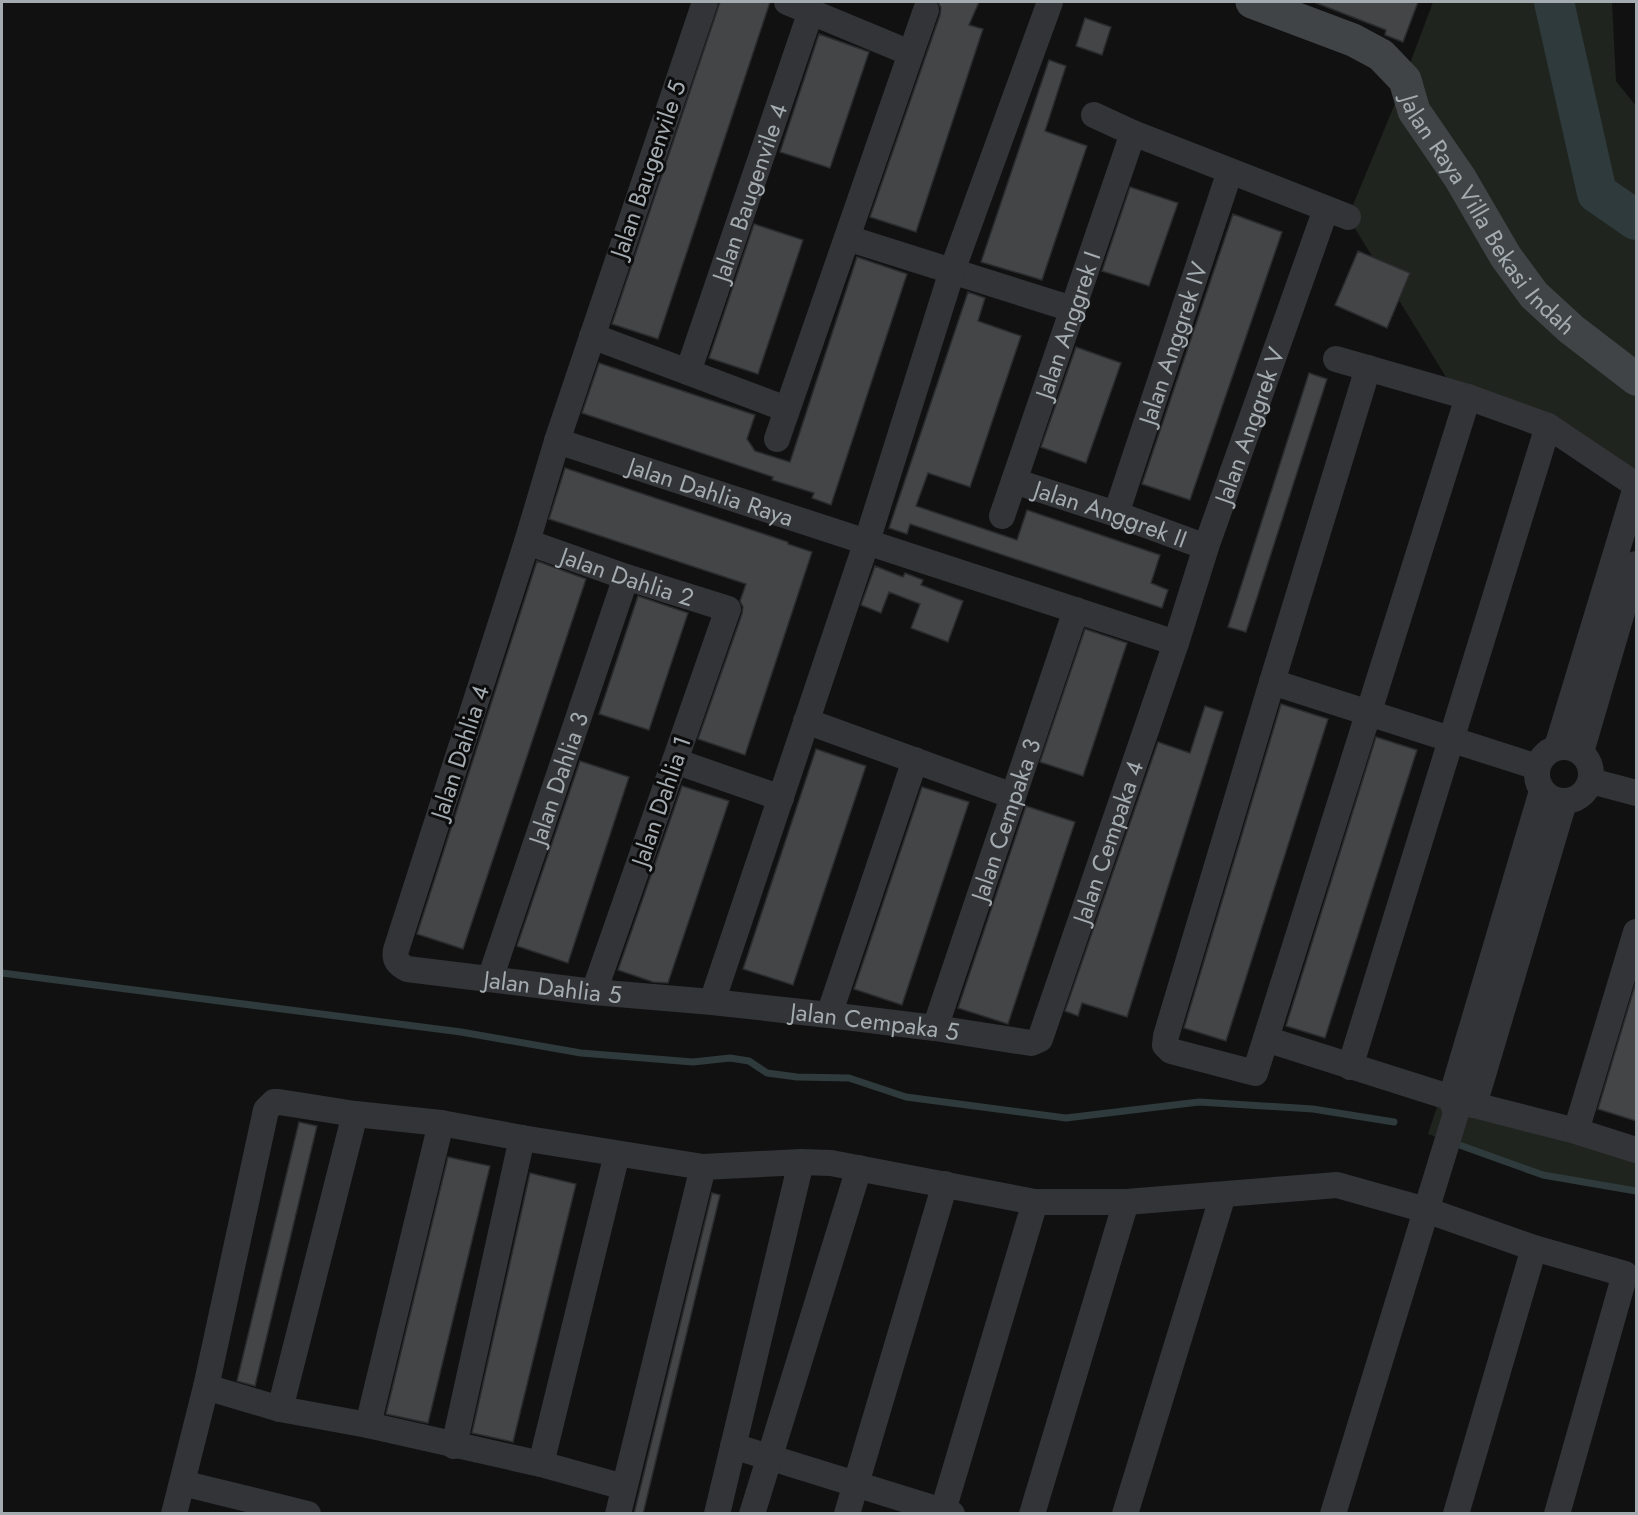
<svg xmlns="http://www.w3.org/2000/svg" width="1638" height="1515" viewBox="0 0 1638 1515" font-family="Jost,sans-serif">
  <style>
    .green { fill: #1f241e }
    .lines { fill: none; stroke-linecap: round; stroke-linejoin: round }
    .stream { stroke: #2e3a3b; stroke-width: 7 }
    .river { stroke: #2e3a3b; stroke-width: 40 }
    .building { fill: #434547; stroke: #2b2c2e; stroke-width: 1.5 }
    .minor { stroke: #323437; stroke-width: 26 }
    .secondary { stroke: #414446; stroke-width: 33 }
    .labels { text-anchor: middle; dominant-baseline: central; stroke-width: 6; stroke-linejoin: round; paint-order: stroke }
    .street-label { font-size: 24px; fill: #a4acb1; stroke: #0c0c0d }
  </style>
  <rect width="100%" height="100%" fill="#111112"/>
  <!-- green -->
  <path class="green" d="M1433 2H1612L1616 81 1636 106V485L1449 382 1348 217 1396 101Z
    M1437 1107 1576 1131 1636 1150V1191L1543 1175 1428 1134Z"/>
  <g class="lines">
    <!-- stream -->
    <path class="stream" d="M2 973 461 1032 581 1053 693 1062 730 1058 749 1061 767 1073 797 1077 849 1078 906 1097 1066 1118 1199 1102 1313 1109 1394 1122
      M1451 1142 1543 1175 1636 1191"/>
    <!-- river -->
    <path class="river" d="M1554 2 1597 193 1636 220"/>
  </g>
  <!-- building -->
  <path class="building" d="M720 2H770L658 339 612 324Z
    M938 2H979L969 25 983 29 916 232 870 217 940 15 941 8Z
    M1316 2H1418L1403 42 1385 35 1386 30 1316 3Z
    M1085 18 1111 27 1102 55 1076 46Z
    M819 34 869 52 830 168 780 152Z
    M1049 60 1066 66 1045 131 1087 146 1042 280 981 262Z
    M1130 187 1178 203 1149 286 1102 271Z
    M1233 214 1282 232 1190 500 1142 484Z
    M754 224 803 240 758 374 709 358Z
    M1358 251 1410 273 1387 328 1335 305Z
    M857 257 907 274 831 505 812 498 814 493 772 480 773 477 582 413 599 363 755 415 747 439 755 451 790 462Z
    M968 292 985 298 978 321 1021 336 970 487 928 473 916 506 1017 540 1027 510 1160 555 1151 583 1168 590 1162 608 910 524 907 534 889 528Z
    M1076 347 1121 363 1086 463 1041 447Z
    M1309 373 1327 379 1246 632 1228 627Z
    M565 468 788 542V544L812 552 745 755 698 739 742 614 743 607 740 601 746 584 549 519Z
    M537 561 586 579 463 949 417 934Z
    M875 566 903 577 905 573 923 580 921 585 963 601 948 642 911 628 920 604 889 592 881 613 861 605Z
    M638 596 688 613 649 730 599 714Z
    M1085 629 1127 643 1083 776 1040 762Z
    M1281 704 1328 719 1226 1041 1184 1028Z
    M1205 706 1223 712 1127 1017 1082 1003 1078 1016 1065 1011 1158 742 1190 753Z
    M1376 737 1417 750 1325 1038 1286 1026Z
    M816 749 866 766 793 985 743 969Z
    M580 761 629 777 568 963 517 946Z
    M682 786 729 801 668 983 653 982 618 970Z
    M922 787 969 802 902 1005 854 989Z
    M1026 806 1075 822 1008 1024 958 1008Z
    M1636 982V1121L1598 1109Z
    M299 1122 317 1126 255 1386 237 1381Z
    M448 1157 490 1166 428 1423 386 1414Z
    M530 1173 576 1184 513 1442 472 1433Z
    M712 1193 720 1195 648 1493 643 1514H634Z"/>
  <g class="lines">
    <!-- minor -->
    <g class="minor">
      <path id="s1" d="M705 2 557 441 527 542 396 950C394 960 398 964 407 969L594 992 712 1002 829 1015 935 1028 1031 1043 1040 1039 1176 643 1206 547 1326 209"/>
      <path d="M787 2 910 53"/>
      <path d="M1094 115 1133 133 1348 217"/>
      <path d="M847 238 1072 309"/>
      <path d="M592 336 786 409"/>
      <path d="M1336 359 1468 397 1548 426 1636 485"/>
      <path d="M1368 368 1272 682 1166 1036 1165 1045 1171 1051 1255 1073 1468 397"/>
      <path id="s2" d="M688 372 811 11"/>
      <path d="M777 439 926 10"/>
      <path id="s3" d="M557 441 1176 643"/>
      <path id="s4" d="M1014 481 1116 514 1206 547"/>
      <path id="s5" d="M1116 514 1230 171"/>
      <path id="s6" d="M1002 516 1133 133"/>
      <path id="s7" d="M527 542 626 577 728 609 594 992"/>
      <path d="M1272 682 1537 767"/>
      <path d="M806 721 1013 796"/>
      <circle cx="1564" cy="774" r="27"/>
      <path d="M1557 747 1636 487"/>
      <path d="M1581 752 1636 564"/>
      <path d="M675 761 781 798"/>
      <path d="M1591 781 1636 793"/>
      <path id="s8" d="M490 979 626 577"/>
      <path d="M712 1002 867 541 952 271 1050 2"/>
      <path d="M829 1015 915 760"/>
      <path id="s9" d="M935 1028 1076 610"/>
      <path d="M1266 1039 1474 1105 1576 1131 1636 1150"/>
      <path d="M1350 1067 1548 426"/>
      <path d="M1474 1105 1564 802"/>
      <path d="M1576 1131 1636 932"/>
      <path d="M206 1387 280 1409 368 1425 541 1464 624 1487"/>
      <path d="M280 1409 355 1114"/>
      <path d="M368 1425 441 1123"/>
      <path d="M454 1446 522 1138"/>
      <path d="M733 1446 952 1514"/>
      <path d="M541 1464 617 1154"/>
      <path d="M182 1483 308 1514"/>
      <path d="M174 1514 206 1387 266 1110 274 1102H279L355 1114 441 1123 522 1138 703 1167 801 1162 831 1163 1035 1202H1126L1337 1185 1426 1210 1534 1248 1625 1274 1557 1514"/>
      <path d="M618 1514 703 1167"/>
      <path d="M717 1514 801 1162"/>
      <path d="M752 1514 859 1168"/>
      <path d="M847 1514 945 1184"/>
      <path d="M942 1514 1035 1202"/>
      <path d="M1032 1514 1126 1202"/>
      <path d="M1125 1514 1223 1195"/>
      <path d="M1333 1514 1456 1113 1451 1098 1542 791"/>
      <path d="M1456 1514 1534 1248"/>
    </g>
    <!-- secondary -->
    <path class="secondary" id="s10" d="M1252 2 1353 40 1381 55 1405 80 1414 111 1460 178 1506 257 1534 295 1571 329 1636 379"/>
  </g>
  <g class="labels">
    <!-- street labels -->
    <g class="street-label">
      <text transform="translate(648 169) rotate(-71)">Jalan Baugenvile 5</text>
      <text stroke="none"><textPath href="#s2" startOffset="190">Jalan Baugenvile 4</textPath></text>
      <text stroke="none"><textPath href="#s10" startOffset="334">Jalan Raya Villa Bekasi Indah</textPath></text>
      <text stroke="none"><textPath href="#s6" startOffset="202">Jalan Anggrek I</textPath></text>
      <text stroke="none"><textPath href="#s5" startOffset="180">Jalan Anggrek IV</textPath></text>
      <text stroke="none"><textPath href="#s1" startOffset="2308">Jalan Anggrek V</textPath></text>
      <text stroke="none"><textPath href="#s3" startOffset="162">Jalan Dahlia Raya</textPath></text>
      <text stroke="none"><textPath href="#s4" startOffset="102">Jalan Anggrek II</textPath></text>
      <text stroke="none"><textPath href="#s7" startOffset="106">Jalan Dahlia 2</textPath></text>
      <text transform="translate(460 752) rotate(-72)">Jalan Dahlia 4</text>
      <text stroke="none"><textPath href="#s8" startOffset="212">Jalan Dahlia 3</textPath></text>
      <text transform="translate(661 801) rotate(-71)">Jalan Dahlia 1</text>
      <text stroke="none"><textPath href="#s9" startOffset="220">Jalan Cempaka 3</textPath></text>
      <text stroke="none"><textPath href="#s1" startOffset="1868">Jalan Cempaka 4</textPath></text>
      <text stroke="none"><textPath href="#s1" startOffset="1168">Jalan Dahlia 5</textPath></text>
      <text stroke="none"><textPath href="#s1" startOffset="1492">Jalan Cempaka 5</textPath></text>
    </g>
  </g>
  <!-- border -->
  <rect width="1638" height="1515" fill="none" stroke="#a4acb1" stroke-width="6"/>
</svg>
